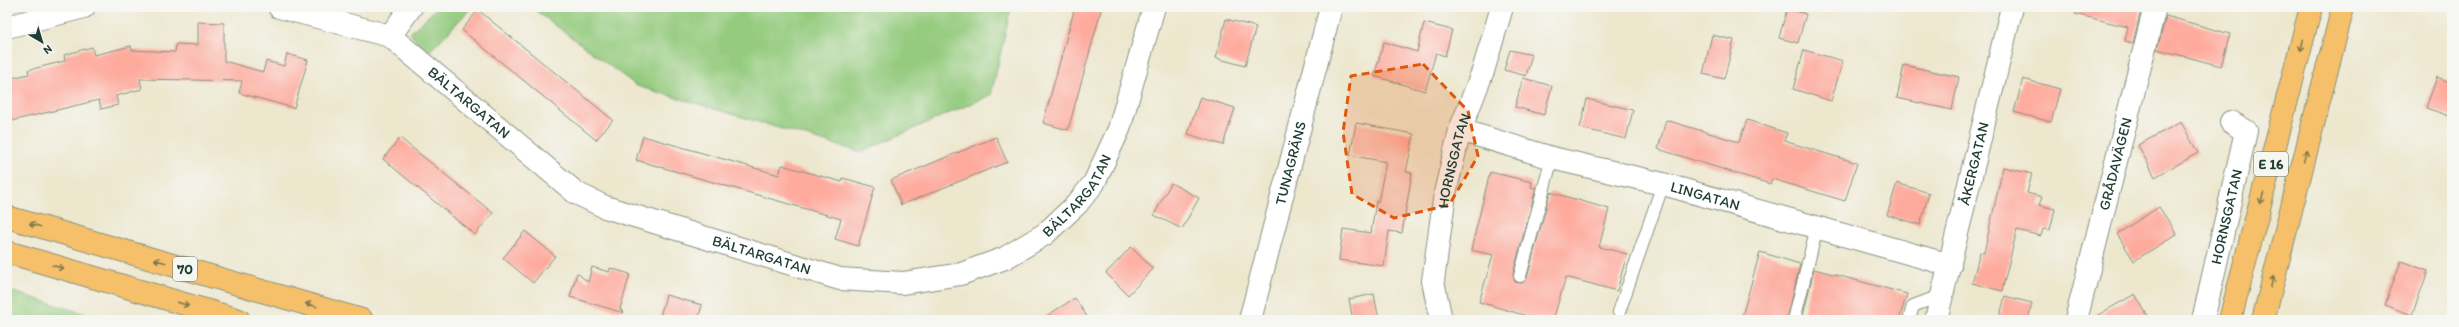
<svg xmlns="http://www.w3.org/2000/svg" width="2459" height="327" viewBox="0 0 2459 327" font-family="Itim,sans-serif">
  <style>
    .green { fill: #94cb7e; stroke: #5a8459 }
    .building { fill: #feab9e }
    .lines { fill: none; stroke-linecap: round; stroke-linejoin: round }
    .lane-casing { stroke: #869281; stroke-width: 14 }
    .street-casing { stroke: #869281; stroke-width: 24 }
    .highway-casing { stroke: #869281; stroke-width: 24 }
    .lane { stroke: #fff; stroke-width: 12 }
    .street { stroke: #fff; stroke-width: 22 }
    .highway { stroke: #f6c06b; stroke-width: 22 }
    .oneway { stroke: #80784d }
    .marked { fill: #de580e; fill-opacity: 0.2; stroke: #de580e; stroke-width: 3; stroke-dasharray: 8 5; stroke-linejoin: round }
    .labels { text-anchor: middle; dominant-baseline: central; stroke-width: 3.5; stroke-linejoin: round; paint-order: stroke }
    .shield { fill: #f6f6f2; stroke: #60746d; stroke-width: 1 }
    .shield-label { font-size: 14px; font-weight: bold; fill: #1f3d34 }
    .street-label { font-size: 15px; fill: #1f3d34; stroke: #f6f6f2 }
  </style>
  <rect width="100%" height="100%" fill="#f6f6f2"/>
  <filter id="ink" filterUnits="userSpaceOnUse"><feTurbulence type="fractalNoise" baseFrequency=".025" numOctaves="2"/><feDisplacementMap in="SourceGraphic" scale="8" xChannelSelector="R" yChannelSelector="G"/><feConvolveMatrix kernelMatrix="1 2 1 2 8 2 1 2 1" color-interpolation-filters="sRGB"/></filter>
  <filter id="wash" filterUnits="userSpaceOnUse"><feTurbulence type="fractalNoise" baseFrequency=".012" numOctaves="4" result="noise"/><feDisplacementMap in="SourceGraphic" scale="16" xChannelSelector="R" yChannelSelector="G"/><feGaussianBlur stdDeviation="0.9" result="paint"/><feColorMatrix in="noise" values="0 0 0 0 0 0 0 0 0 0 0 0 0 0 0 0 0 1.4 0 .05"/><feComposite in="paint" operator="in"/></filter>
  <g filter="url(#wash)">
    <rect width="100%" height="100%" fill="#ede7ce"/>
    <!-- green -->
    <path class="green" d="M438 7H472L427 54 410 33Z
      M531 7H1011L991 95 860 152 637 86Z
      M7 290 105 320H7Z"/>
    <g id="blocks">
      <!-- building -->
      <path class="building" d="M1075 7H1102L1068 130 1043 123Z
        M2076 7H2132L2141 10 2133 43 2125 41 2128 27 2075 14Z
        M1787 9 1806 14 1798 43 1779 38Z
        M478 10 613 120 596 140 462 30Z
        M2166 16 2230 34 2221 66 2157 49Z
        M1226 19 1256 27 1245 66 1216 58Z
        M198 22 224 23V61L263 72 266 61 284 66 287 54 308 60 294 108 239 93 242 81 140 79 142 89 116 96 118 105 101 109 99 100 7 122V79L29 74 28 70 65 61 64 55 92 47 94 55 131 46 132 50 175 52 176 44 198 45Z
        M1424 23 1452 30 1445 56 1436 53 1425 91 1374 76 1384 42 1417 52Z
        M1712 35 1734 40 1724 79 1703 74Z
        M1510 50 1532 55 1526 76 1504 70Z
        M1804 50 1843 61 1831 101 1793 89Z
        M1904 65 1959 77 1952 110 1897 98Z
        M2437 77 2452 83V117L2426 108Z
        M1523 78 1552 86 1544 115 1515 107Z
        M2023 79 2060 89 2051 122 2014 112Z
        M1200 97 1235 108 1223 145 1188 134Z
        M1587 99 1633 110 1626 139 1580 128Z
        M1666 120 1739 142 1747 120 1787 133 1784 141 1857 163 1845 201 1772 179 1770 184 1658 149Z
        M2181 122 2198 153 2155 177 2138 145Z
        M1356 123 1414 134 1406 172 1412 173 1402 233 1389 231 1384 266 1339 260 1343 229 1371 233 1376 201 1378 202 1386 162 1350 155Z
        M643 136 779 175 782 165 842 182 843 178 875 187 858 246 835 239 841 219 636 160Z
        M996 137 1007 162 901 205 891 180Z
        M400 138 493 213 475 235 383 159Z
        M2003 167 2032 174 2027 193 2042 197 2039 205 2055 209 2050 230 2043 229 2041 236 2017 230 2002 291 1972 283 1980 252 1984 253Z
        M1490 172 1532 182 1531 187 1536 188 1513 274 1515 282 1522 283 1527 278 1550 192 1609 209 1599 247 1627 254 1617 291 1566 277 1553 320H1541L1479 302 1493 255 1471 250Z
        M1171 183 1199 198 1182 229 1154 215Z
        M1897 183 1929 193 1920 225 1887 215Z
        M2159 207 2177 234 2134 261 2117 234Z
        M525 231 555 256 533 283 503 258Z
        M1131 247 1153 269 1128 295 1106 273Z
        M1760 252 1800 264 1787 320H1741Z
        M2401 261 2428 271 2412 315 2385 305Z
        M592 267 609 272 610 268 630 274 620 309 624 313 570 297 577 273 588 282Z
        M1814 269 1907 294 1899 320H1802Z
        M1374 294 1379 320H1353L1349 299Z
        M2135 294 2150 320H2089Z
        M666 295 702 305 698 320H659Z
        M2005 296 2032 303 2028 320H1999Z
        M1075 298 1089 320H1040Z"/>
    </g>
  </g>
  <g filter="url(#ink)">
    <use href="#blocks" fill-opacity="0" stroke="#869281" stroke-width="1"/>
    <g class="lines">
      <defs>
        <path id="lane" d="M1520 276 1552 158
          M1619 312 1663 184
          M1794 320 1817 227
          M1909 320 1913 306 1942 295"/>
        <g id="street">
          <path id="s1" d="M279 7 390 36 576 193 605 207 840 279 903 283 961 274 1005 258 1045 234 1077 204 1094 183 1119 129 1154 7"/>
          <path d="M7 27 84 7"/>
          <path d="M390 36 411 7"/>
          <path id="s2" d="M1460 130 1552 158 1663 184 1950 265"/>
          <path id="s3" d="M1250 320 1331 7"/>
          <path id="s4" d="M1441 320 1433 281 1445 193 1460 130 1483 71 1502 7"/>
          <path id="s5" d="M1936 320 2012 7"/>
          <path id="s6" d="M2076 320 2155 7"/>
          <path id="s7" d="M2203 320 2246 131 2231 122"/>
        </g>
        <path id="highway" d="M7 217 362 320
          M7 252 239 320
          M2230 320 2311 7
          M2263 320 2343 7"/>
      </defs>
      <!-- lane casing -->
      <use href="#lane" class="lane-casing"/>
      <!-- street casing -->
      <use href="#street" class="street-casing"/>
      <!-- highway casing -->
      <use href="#highway" class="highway-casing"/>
      <!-- lane -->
      <use href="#lane" class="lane"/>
      <!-- street -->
      <use href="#street" class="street"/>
      <!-- highway -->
      <use href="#highway" class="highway"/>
    </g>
    <!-- one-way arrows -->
    <defs><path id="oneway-shaft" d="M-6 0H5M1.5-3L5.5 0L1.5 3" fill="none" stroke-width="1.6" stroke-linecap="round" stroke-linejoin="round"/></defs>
    <g class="oneway">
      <use href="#oneway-shaft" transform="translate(2302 45) rotate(104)"/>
      <use href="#oneway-shaft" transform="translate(2305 156) rotate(-76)"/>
      <use href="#oneway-shaft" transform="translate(2262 198) rotate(105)"/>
      <use href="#oneway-shaft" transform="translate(35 225) rotate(-164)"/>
      <use href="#oneway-shaft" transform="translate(160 261) rotate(-164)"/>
      <use href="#oneway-shaft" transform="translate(58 267) rotate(16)"/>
      <use href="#oneway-shaft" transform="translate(2272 282) rotate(-76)"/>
      <use href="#oneway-shaft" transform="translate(183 304) rotate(16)"/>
      <use href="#oneway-shaft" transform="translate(311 305) rotate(-164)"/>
    </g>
  </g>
  <!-- marked area -->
  <path class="marked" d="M1423 64 1468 111 1478 156 1449 205 1394 218 1352 194 1343 132 1351 76Z"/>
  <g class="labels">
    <!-- shield labels -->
    <g class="shield">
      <rect x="2254" y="152" width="34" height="24" rx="3"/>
      <rect x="173" y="257" width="24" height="24" rx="3"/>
    </g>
    <g class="shield-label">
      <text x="2271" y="164">E 16</text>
      <text x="185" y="269">70</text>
    </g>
    <!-- street labels -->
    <g class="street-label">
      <text stroke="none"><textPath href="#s1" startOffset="218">BÄLTARGATAN</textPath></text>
      <text stroke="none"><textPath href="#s4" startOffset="162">HORNSGATAN</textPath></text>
      <text stroke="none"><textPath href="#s3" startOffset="162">TUNAGRÄNS</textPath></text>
      <text stroke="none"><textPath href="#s6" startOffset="161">GRÅDAVÄGEN</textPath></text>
      <text stroke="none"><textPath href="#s5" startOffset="161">ÅKERGATAN</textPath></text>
      <text stroke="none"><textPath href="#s1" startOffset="902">BÄLTARGATAN</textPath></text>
      <text stroke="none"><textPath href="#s2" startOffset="254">LINGATAN</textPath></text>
      <text stroke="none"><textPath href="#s7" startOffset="106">HORNSGATAN</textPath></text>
      <text stroke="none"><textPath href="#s1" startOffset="554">BÄLTARGATAN</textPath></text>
    </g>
  </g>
  <!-- margin -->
  <rect width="2459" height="327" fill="none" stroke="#f6f6f2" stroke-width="24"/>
  <!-- north arrow -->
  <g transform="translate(42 42) rotate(142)" stroke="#f6f6f2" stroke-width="3" paint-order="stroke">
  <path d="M0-3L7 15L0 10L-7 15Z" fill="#1f3d34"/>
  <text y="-6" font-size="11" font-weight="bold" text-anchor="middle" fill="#1f3d34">N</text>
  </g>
</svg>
